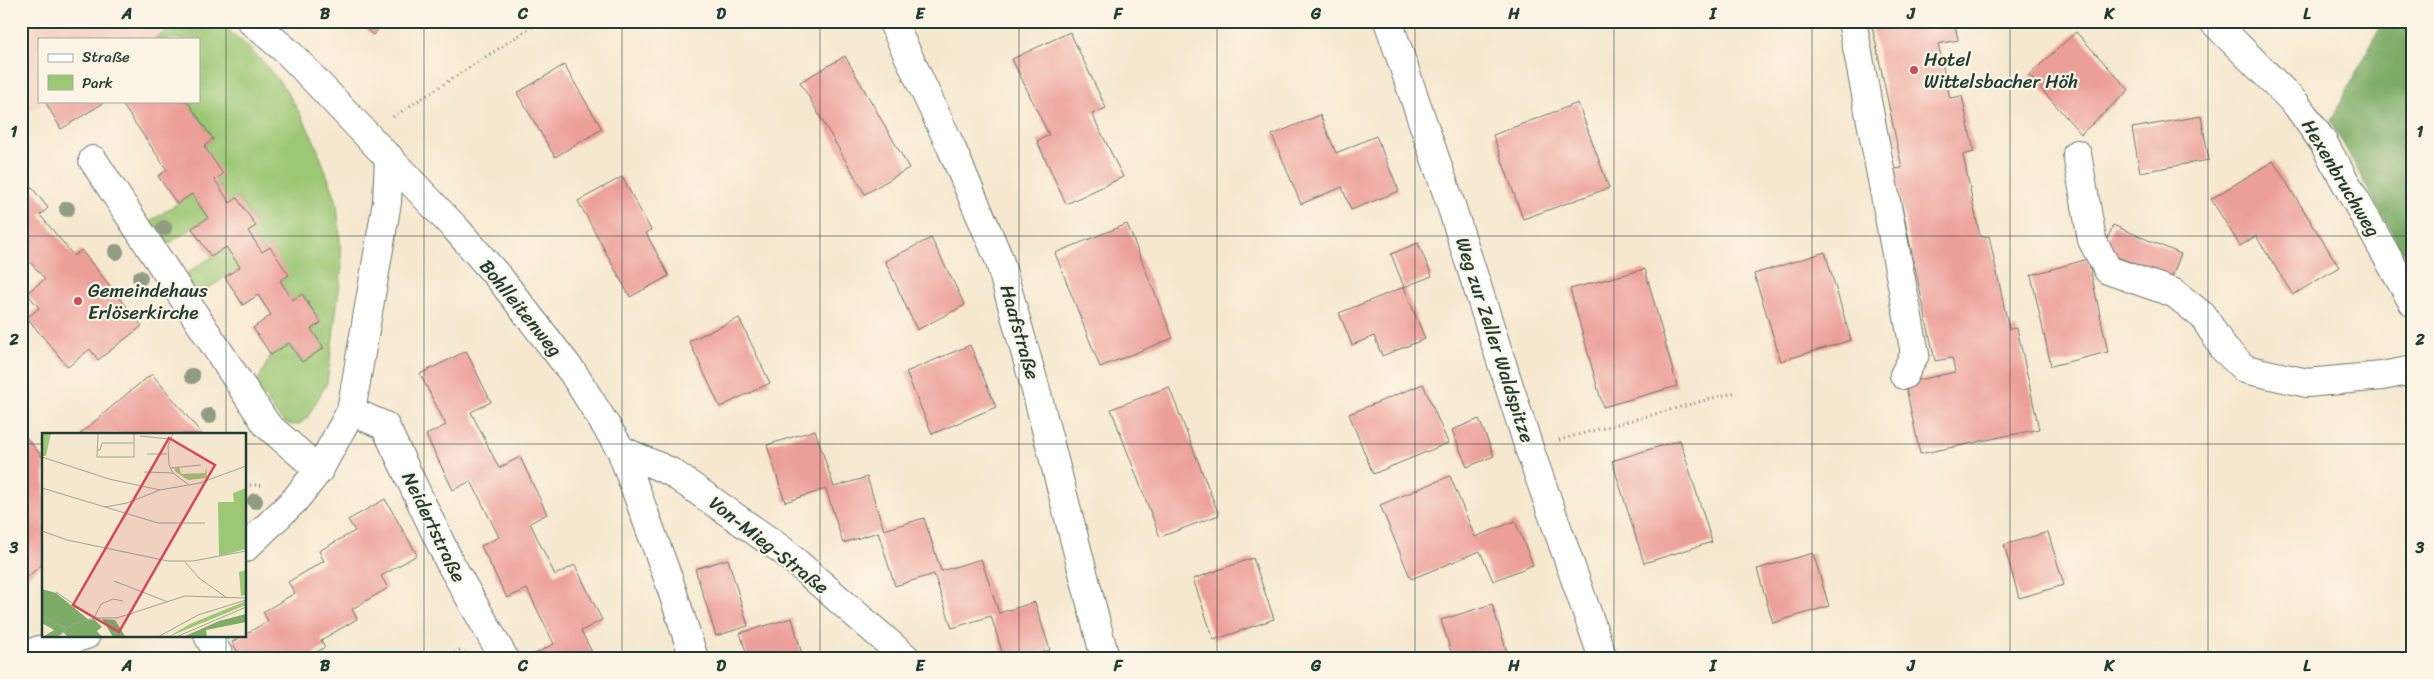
<svg xmlns="http://www.w3.org/2000/svg" width="2434" height="679" viewBox="0 0 2434 679" font-family="Sriracha,sans-serif">
  <style>
    .built { fill: #f4d3c1 }
    .green { fill: #9cc774; stroke: #5e8254 }
    .forest { fill: #7dac66; stroke: #4e744d }
    .building { fill: #ec9f99 }
    .lines { fill: none; stroke-linecap: round; stroke-linejoin: round }
    .minor-casing { stroke: #6a796a; stroke-width: 30 }
    .path { stroke: #6a796a; stroke-width: 3; stroke-dasharray: 1 4; stroke-linecap: butt }
    .minor { stroke: #fff; stroke-width: 28 }
    .tree { fill: #919d83 }
    .grid { fill: none; stroke: #1f3d34; stroke-width: 1; stroke-opacity: 0.55 }
    .poi-dot { fill: #d1495b; stroke: #fcf5e5; stroke-width: 2 }
    .labels { text-anchor: middle; dominant-baseline: central; stroke-width: 4.5; stroke-linejoin: round; paint-order: stroke }
    .poi-label { font-size: 19px; fill: #1f3d34; stroke: #fcf5e5; text-anchor: start }
    .street-label { font-size: 19px; fill: #1f3d34; stroke: #fcf5e5 }
    .inset-road { fill: none; stroke: #a0a491; stroke-width: 1 }
    .view { fill: #d1495b; fill-opacity: 0.15; stroke: #d1495b; stroke-width: 2.5 }
    .inset-edge { fill: none; stroke: #1f3d34; stroke-width: 2.5 }
    .neatline { fill: none; stroke: #1f3d34; stroke-width: 2 }
    .grid-label { font-size: 16px; text-anchor: middle; font-weight: bold; fill: #1f3d34 }
  </style>
  <rect width="100%" height="100%" fill="#fcf5e5"/>
  <filter id="ink" filterUnits="userSpaceOnUse"><feTurbulence type="fractalNoise" baseFrequency=".02" numOctaves="2"/><feDisplacementMap in="SourceGraphic" scale="10" xChannelSelector="R" yChannelSelector="G"/><feConvolveMatrix kernelMatrix="1 2 1 2 8 2 1 2 1" color-interpolation-filters="sRGB"/></filter>
  <filter id="wash" filterUnits="userSpaceOnUse"><feTurbulence type="fractalNoise" baseFrequency=".0096" numOctaves="4" result="noise"/><feDisplacementMap in="SourceGraphic" scale="20" xChannelSelector="R" yChannelSelector="G"/><feGaussianBlur stdDeviation="1.12" result="paint"/><feColorMatrix in="noise" values="0 0 0 0 0 0 0 0 0 0 0 0 0 0 0 0 0 1.4 0 .05"/><feComposite in="paint" operator="in"/></filter>
  <g filter="url(#wash)">
    <rect width="100%" height="100%" fill="#f6e8cf"/>
    <!-- built -->
    <path class="built" d="M21 21H183L153 39H39V101H47L21 117Z"/>
    <!-- green -->
    <path class="green" d="M183 21H216L242 41 265 64 286 90 302 117 316 145 337 202 342 267 327 383 307 418 299 424 292 425 284 422 277 415 256 384 271 355 289 343 302 362 324 348 311 329 321 322 303 294 293 300 280 281 270 247 262 252 248 231 256 225 238 198 230 203 215 180 204 146 213 139 187 101H199V39H154Z
      M192 194 208 218 159 250 143 226Z
      M226 247 240 267 193 299 179 279Z"/>
    <!-- forest -->
    <path class="forest" d="M2383 21H2413L2411 268 2331 121Z"/>
    <g id="blocks">
      <!-- building -->
      <path class="building" d="M357 21H385L373 35Z
        M1871 21H1954L1958 40 1938 44 1950 98 1962 96 1974 152 1963 155 1980 237 1989 236 2009 329 2017 328 2039 429 1920 454 1905 383 1955 372 1952 358 1935 361 1894 169 1902 168Z
        M1070 32 1106 108 1092 114 1123 177 1066 204 1037 141 1049 135 1012 59Z
        M2076 32 2129 90 2081 134 2029 75Z
        M845 56 909 168 865 194 800 82Z
        M564 65 602 129 555 157 517 93Z
        M49 101H101L102 104 61 129 46 103Z
        M120 101H187L213 139 204 146 223 174 215 180 230 203 237 198 256 226 248 231 262 252 270 247 289 275 280 281 293 300 302 294 321 323 311 329 324 348 302 362 289 343 271 355 253 328 271 315 258 295 243 305 225 277 240 267 226 247 211 257 192 228 208 218 192 194 177 204 158 176 167 170Z
        M1578 103 1609 188 1523 219 1493 135Z
        M1320 115 1336 153 1376 136 1399 191 1351 210 1342 187 1301 204 1272 135Z
        M2201 116 2209 160 2140 172 2132 128Z
        M2273 161 2339 267 2293 295 2256 236 2240 246 2211 199Z
        M622 177 651 230 646 233 669 276 630 297 578 201Z
        M29 184 48 208 40 215 74 256 81 250 142 326 98 360 90 349 68 367 27 318 39 308 27 293 45 279 29 261 21 267V191Z
        M1127 224 1173 338 1100 367 1055 253Z
        M2113 225 2181 254 2171 279 2103 251Z
        M931 238 965 305 917 330 885 261Z
        M1418 243 1432 276 1404 287 1425 339 1382 356 1374 336 1352 345 1339 313 1404 287 1391 254Z
        M1825 252 1851 340 1781 361 1754 274Z
        M2088 259 2108 352 2051 366 2031 275Z
        M1645 269 1677 386 1603 407 1570 289Z
        M739 318 770 383 720 407 689 341Z
        M970 345 996 407 932 434 906 372Z
        M466 351 491 402 471 412 499 468 520 457 547 514 530 523 555 575 575 565 602 620 581 631 595 658H535L533 655 554 644 527 589 507 598 481 546 499 537 471 481 453 490 426 435 446 425 420 374Z
        M152 374 202 434H80L129 392Z
        M1423 384 1448 443 1373 474 1349 414Z
        M1169 387 1219 515 1160 537 1111 409Z
        M1479 419 1494 456 1467 467 1452 430Z
        M815 430 834 487 867 477 884 530 924 518 941 571 981 559 999 613 1035 602 1050 650 1027 658H1004L991 616 952 628 934 574 895 586 878 532 843 543 826 489 785 502 767 445Z
        M21 431 44 459V563L21 582Z
        M1680 440 1712 542 1644 563 1612 461Z
        M1450 476 1475 537 1515 521 1533 565 1493 581 1480 551 1411 579 1380 505Z
        M385 499 417 555 381 576 388 588 352 609 357 619 321 640 325 647 307 658H241L232 642 268 621 263 612 295 593 288 582 324 561 319 551 355 531 348 520Z
        M2048 532 2064 585 2019 598 2004 545Z
        M1813 553 1829 606 1773 623 1757 569Z
        M1253 558 1274 619 1214 640 1193 579Z
        M728 559 748 626 716 636 695 569Z
        M1492 604 1509 658H1453L1441 620Z
        M792 618 803 658H748L740 633Z
        M466 652 469 658H455Z"/>
    </g>
  </g>
  <g filter="url(#ink)">
    <use href="#blocks" fill-opacity="0" stroke="#6a796a" stroke-width="1"/>
    <g class="lines">
      <defs>
        <path id="minor" d="M251 21 289 53 457 230 501 280 573 373 621 450 668 578 694 658
          M892 21 951 147 999 259 1037 394 1105 658
          M1388 21 1449 199 1529 448 1603 658
          M1852 21 1915 354 1904 375
          M2213 21 2296 104 2323 142 2413 303
          M2077 154 2092 240 2108 270 2174 293 2203 316 2224 349 2245 369 2307 383 2382 376 2413 370
          M93 160 267 425 319 470
          M351 411 385 426 449 561 504 658
          M621 450 671 472 782 550 906 658
          M245 548 294 501 319 470 351 411 387 202 389 157
          M208 635 220 658
          M21 656 86 635"/>
      </defs>
      <!-- minor casing -->
      <use href="#minor" class="minor-casing"/>
      <!-- path -->
      <path class="path" d="M393 117 541 21
        M1559 440 1736 392
        M245 485H265
        M446 658 463 648"/>
      <!-- minor -->
      <use href="#minor" class="minor"/>
    </g>
    <!-- trees -->
    <g class="tree">
      <circle cx="67" cy="209" r="8"/>
      <circle cx="164" cy="228" r="8"/>
      <circle cx="116" cy="252" r="8"/>
      <circle cx="140" cy="278" r="8"/>
      <circle cx="192" cy="376" r="8"/>
      <circle cx="209" cy="416" r="8"/>
      <circle cx="255" cy="501" r="8"/>
    </g>
  </g>
  <!-- grid -->
  <path class="grid" d="M226 21V434M424 21V658M622 21V658M820 21V658M1019 21V658M1217 21V658M1415 21V658M1614 21V658M1812 21V658M2010 21V658M2208 21V658M21 236H2413M21 444H44M245 444H2413M226 635V658"/>
  <!-- markers -->
  <g class="poi-dot">
    <circle cx="1914" cy="70" r="5"/>
    <circle cx="78" cy="301" r="5"/>
  </g>
  <g class="labels">
    <!-- poi labels -->
    <g class="poi-label">
      <text x="1924" y="59">Hotel<tspan x="1924" dy="22">Wittelsbacher Höh</tspan></text>
      <text x="88" y="290">Gemeindehaus<tspan x="88" dy="22">Erlöserkirche</tspan></text>
    </g>
    <!-- street labels -->
    <g class="street-label">
      <text transform="translate(2341 178) rotate(59)">Hexenbruchweg</text>
      <text transform="translate(521 308) rotate(51)">Bohlleitenweg</text>
      <text transform="translate(1020 332) rotate(74)">Haafstraße</text>
      <text transform="translate(1495 340) rotate(72)">Weg zur Zeller Waldspitze</text>
      <text transform="translate(434 527) rotate(64)">Neidertstraße</text>
      <text transform="translate(769 545) rotate(38)">Von-Mieg-Straße</text>
    </g>
  </g>
  <!-- overview -->
  <g transform="translate(42 433)">
    <rect width="204" height="204" fill="#f6e8cf"/>
    <path d="M0 0H9L4 23H0ZM137 34 139 41 163 40 164 35 165 45 146 47 134 39 132 36ZM204 55V116L177 123 176 69H192L191 60ZM204 137V162L199 163 197 139ZM204 168V172L126 204 148 191Z" fill="#9cc774"/>
    <path d="M0 156 14 160 47 187 52 186 60 194 55 198 60 204H26L21 199 15 204H1L12 197 0 190ZM204 181V189L164 197 165 204H141L177 188ZM60 186 73 187 83 203 71 204Z" fill="#7dac66"/>
    <path class="inset-road" d="M56 0 55 24H92V0M131 0 126 13 127 32 131 40 147 52M98 3 128 6M55 17H58L60 10H92M105 21H125M0 24 67 46 118 57 158 50 204 33M128 35 159 32M102 39 131 40M0 55 116 90H163M63 74 85 70 118 57M0 98 25 107 126 128H151L204 118M143 129 157 145 185 165M72 148 126 169M14 159 52 185 59 171 71 166 81 168M0 184 24 195M16 204 31 191 52 185H75L143 163 204 165M116 204 156 182 204 167M134 204 204 174"/>
    <path class="view" d="M127 5 173 32 77 199 31 172Z"/>
    <rect width="204" height="204" class="inset-edge"/>
  </g>
  <!-- margin -->
  <rect width="2434" height="679" fill="none" stroke="#fcf5e5" stroke-width="55"/>
  <!-- legend -->
  <rect x="38" y="38" width="162" height="65" fill="#fcf5e5" stroke="#a4ab9e"/>
  <rect x="48" y="54" width="25" height="8" fill="#ffffff" stroke="#a4ab9e"/>
  <text x="82" y="62" font-size="15" fill="#1f3d34">Straße</text>
  <rect x="48" y="75" width="25" height="15" fill="#9cc774" stroke="#a4ab9e"/>
  <text x="82" y="88" font-size="15" fill="#1f3d34">Park</text>
  <rect x="28" y="28" width="2378" height="624" class="neatline"/>
  <g class="grid-label">
    <text x="127" y="19">A</text>
    <text x="325" y="19">B</text>
    <text x="523" y="19">C</text>
    <text x="721" y="19">D</text>
    <text x="920" y="19">E</text>
    <text x="1118" y="19">F</text>
    <text x="1316" y="19">G</text>
    <text x="1514" y="19">H</text>
    <text x="1713" y="19">I</text>
    <text x="1911" y="19">J</text>
    <text x="2109" y="19">K</text>
    <text x="2307" y="19">L</text>
    <text x="14" y="137">1</text>
    <text x="2420" y="137">1</text>
    <text x="14" y="345">2</text>
    <text x="2420" y="345">2</text>
    <text x="14" y="553">3</text>
    <text x="2420" y="553">3</text>
    <text x="127" y="671">A</text>
    <text x="325" y="671">B</text>
    <text x="523" y="671">C</text>
    <text x="721" y="671">D</text>
    <text x="920" y="671">E</text>
    <text x="1118" y="671">F</text>
    <text x="1316" y="671">G</text>
    <text x="1514" y="671">H</text>
    <text x="1713" y="671">I</text>
    <text x="1911" y="671">J</text>
    <text x="2109" y="671">K</text>
    <text x="2307" y="671">L</text>
  </g>
</svg>
